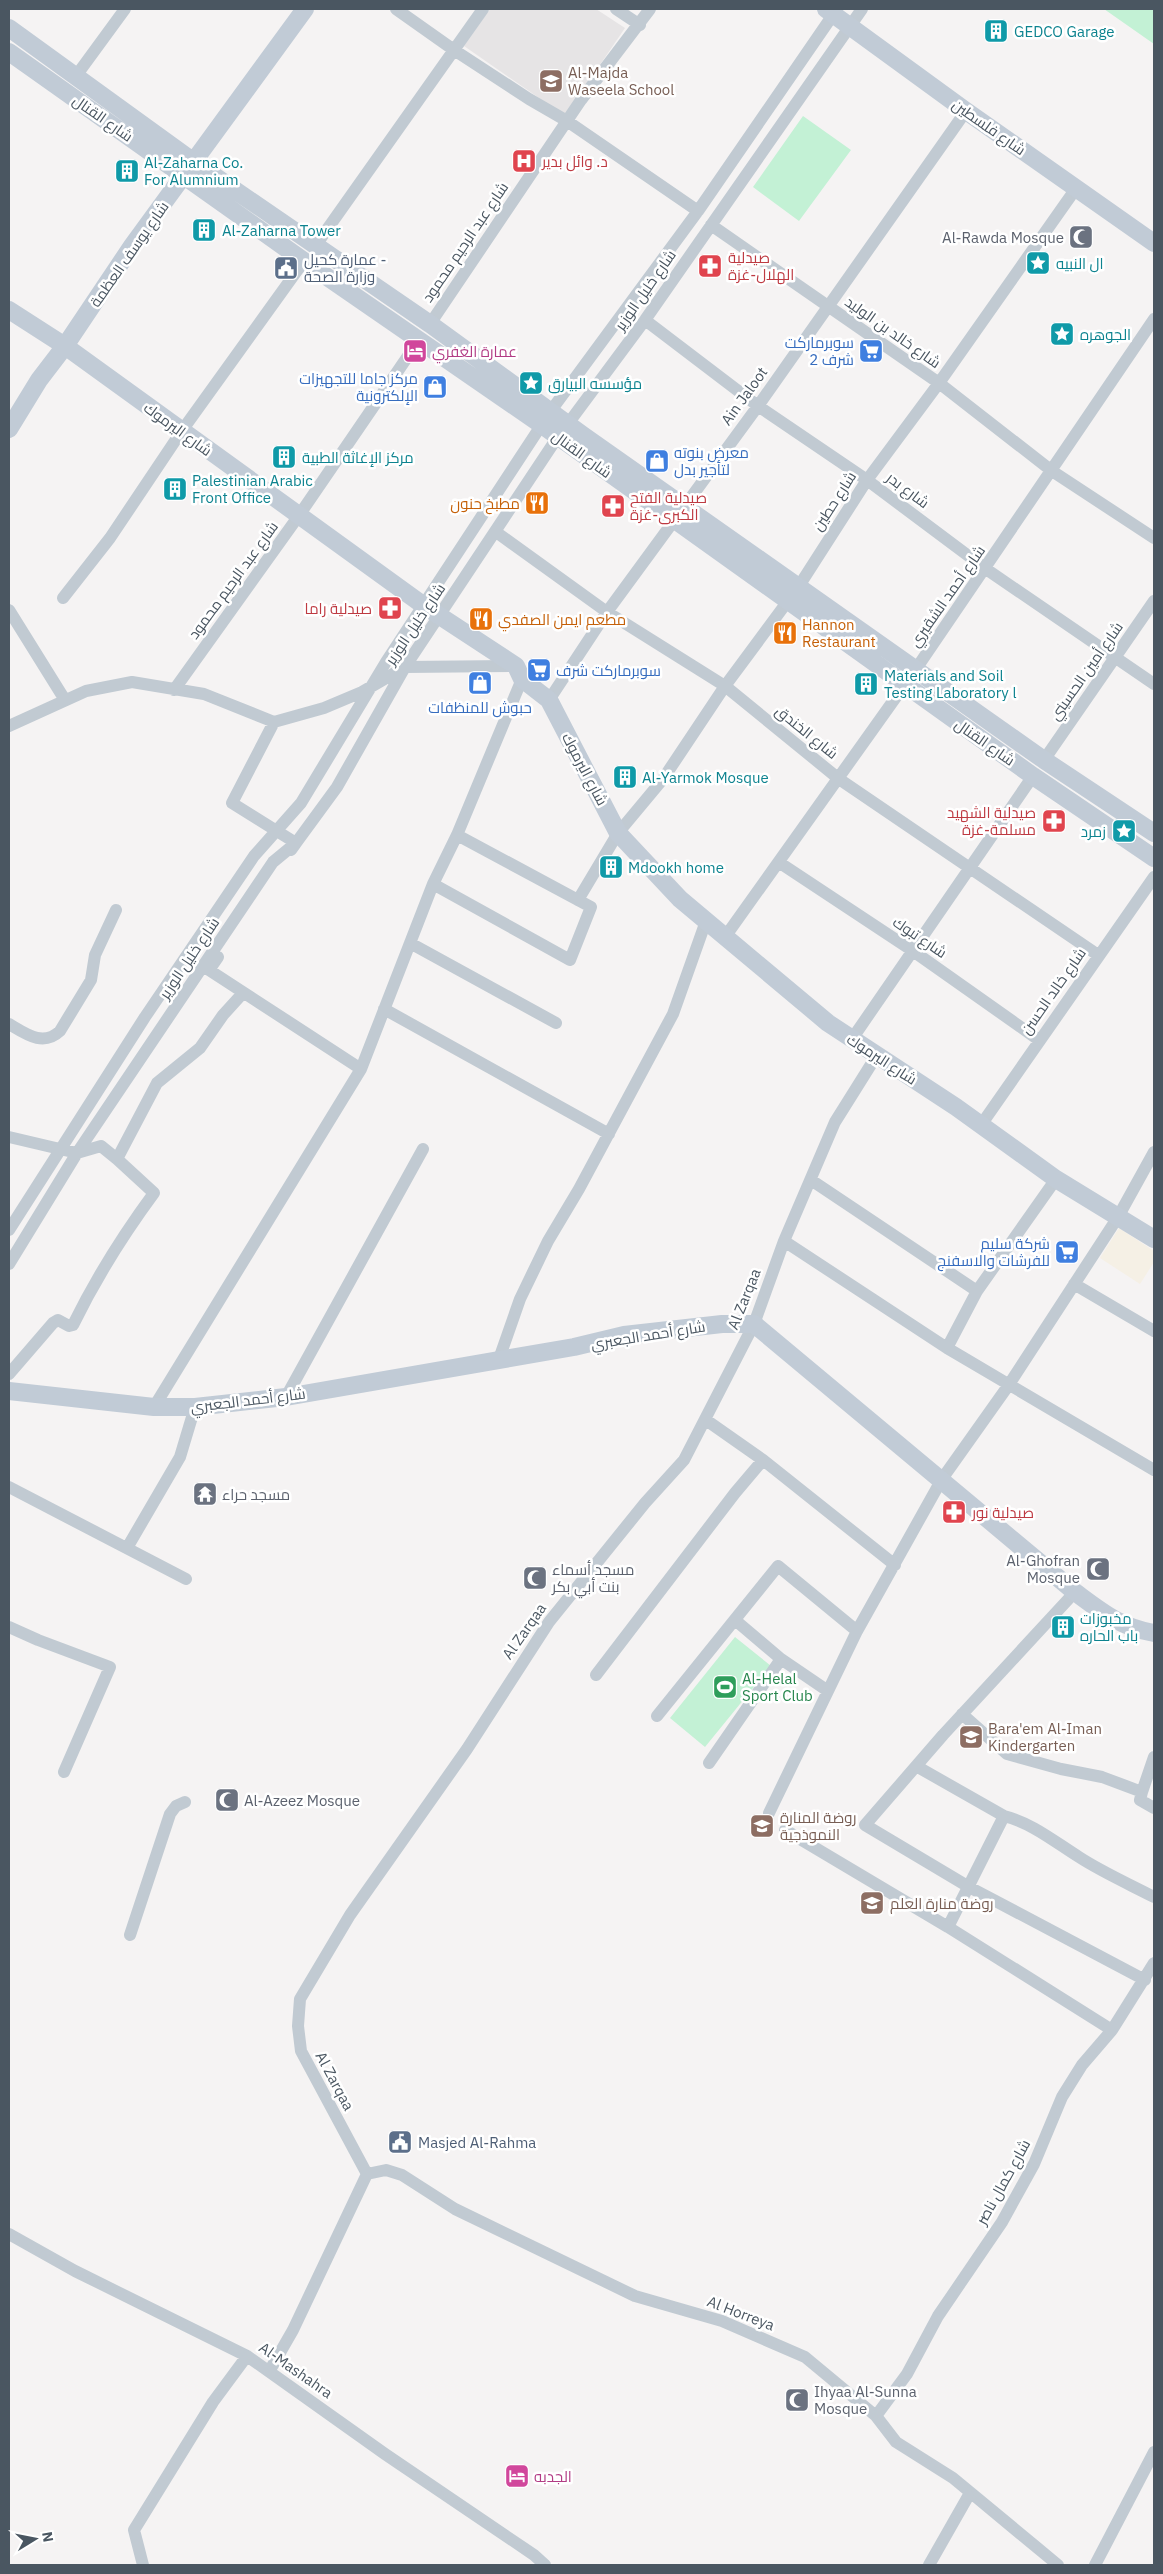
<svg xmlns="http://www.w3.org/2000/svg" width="1163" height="2574" viewBox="0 0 1163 2574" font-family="'IBM Plex Sans',Cairo,sans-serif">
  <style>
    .education { fill: #e6e4e5 }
    .green { fill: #c3f1d5 }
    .sand { fill: #f5f0e5 }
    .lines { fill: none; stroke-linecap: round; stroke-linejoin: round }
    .street { stroke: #c1cad2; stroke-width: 12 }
    .secondary { stroke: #c1cbd6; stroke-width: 18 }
    .labels { text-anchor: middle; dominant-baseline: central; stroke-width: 5; stroke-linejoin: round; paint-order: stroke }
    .culture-label { font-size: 15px; fill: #0d838f; stroke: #fff; text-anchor: start }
    .education-label { font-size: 15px; fill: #785e54; stroke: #fff; text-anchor: start }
    .street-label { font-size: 15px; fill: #4a5661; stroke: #fff }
    .health-label { font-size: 15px; fill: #be3a42; stroke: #fff; text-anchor: start }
    .worship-label { font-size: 15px; fill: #5b616d; stroke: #fff; text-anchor: start }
    .service-label { font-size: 15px; fill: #4e5e75; stroke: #fff; text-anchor: start }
    .shop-label { font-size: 15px; fill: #366cbe; stroke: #fff; text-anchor: end }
    .hotel-label { font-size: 15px; fill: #b23c85; stroke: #fff; text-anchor: start }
    .food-label { font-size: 15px; fill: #c56008; stroke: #fff; text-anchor: start }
    .leisure-label { font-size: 15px; fill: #27864d; stroke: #fff; text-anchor: start }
  </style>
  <rect width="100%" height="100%" fill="#f5f3f3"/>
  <!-- education -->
  <path class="education" d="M490 9H596L625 28 565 116 464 46Z"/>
  <!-- green -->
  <path class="green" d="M1104 9H1154V44Z
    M803 116 851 150 799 221 753 187Z
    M735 1637 771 1666 705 1747 670 1718Z"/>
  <!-- sand -->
  <path class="sand" d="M1119 1228 1154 1251V1262L1140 1284 1100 1258Z"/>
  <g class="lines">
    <!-- street -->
    <path class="street" d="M396 9 454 50 529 99 567 121 698 211
      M616 9 640 25
      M76 76 125 9
      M711 225 939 383 1052 471 1154 538
      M316 245 483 9
      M645 320 758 406 867 480 986 569 1154 684
      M430 324 581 100 650 9
      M496 532 607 612 725 686 839 779 1098 955
      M63 598 110 538 181 432 304 261
      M9 610 65 700
      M174 690 300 514 419 340
      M549 700 607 612 758 406 966 111
      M274 722 232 803 296 843 291 850
      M9 726 86 691 132 682 204 694 274 722 324 708 362 692 405 667 516 666
      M1044 760 1154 601
      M780 863 913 951 1039 1040
      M433 884 570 960 591 907 457 835
      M578 900 618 833 663 779 725 686 799 586 867 480 939 383 1077 187
      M725 937 916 669 1154 319
      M410 943 556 1023
      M218 957 209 970 361 1069
      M384 1009 609 1134
      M9 1024C26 1034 43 1047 60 1031L91 980 95 955 116 910
      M852 1039 1033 776
      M981 1125 1154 877
      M9 1137 77 1153 101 1146 117 1159
      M811 1180 977 1291
      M9 1230 145 1017 254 856 301 803 386 662 550 412 698 211 837 9
      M784 1241 947 1348 1154 1470
      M9 1264 77 1153 273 862 296 843 337 787 405 667 553 444 645 320 862 9
      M1074 1284 1154 1331
      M947 1348 977 1291 1056 1179
      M499 1359 520 1299 548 1241 579 1189 673 1014 706 921
      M9 1374 53 1323 58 1320 69 1326 73 1325C96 1278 123 1235 154 1193L117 1159 157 1083 200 1048 223 1015 243 993
      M286 1397 423 1149
      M154 1407 361 1069 433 884 457 835 522 679
      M706 1420 763 1460 895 1565
      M9 1487 186 1579
      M127 1548 180 1457 195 1407
      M1075 1592 943 1735 865 1825 969 1887 1145 1980
      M735 1620 781 1659 828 1691
      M9 1627 38 1640 110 1667 64 1772
      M596 1675 735 1493 763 1460
      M962 1714 1007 1754 1061 1769 1102 1777 1142 1792 1140 1800 1154 1808
      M657 1716 778 1566 857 1631
      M709 1763 781 1659
      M916 1766 1004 1816C1032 1823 1055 1842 1079 1857 1102 1872 1129 1884 1154 1897
      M1142 1792 1154 1757
      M769 1813 857 1631 942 1479 1008 1386 1118 1217 1154 1152
      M785 1830 948 1927 1112 2030
      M948 1927 1004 1816
      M130 1935 170 1814 176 1806 185 1802
      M367 2174 301 2051 298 2026 300 1999 350 1915 467 1749 549 1622 645 1503 684 1460 754 1324 784 1241 835 1122 877 1055
      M367 2174 386 2170 402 2175 455 2209 635 2296 722 2321 805 2357 876 2416 896 2442 953 2478 1058 2565
      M9 2234 75 2271 247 2356 385 2454 534 2555 545 2565
      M270 2370 293 2330 367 2174
      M876 2416 907 2374 938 2316 1002 2222 1034 2164 1062 2097 1082 2065 1112 2030 1154 1963
      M143 2565 134 2530 213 2402 247 2356
      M929 2565 970 2493
      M1095 2565 1154 2452"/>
    <!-- secondary -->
    <path class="secondary" d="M826 9 966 111 1154 243
      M9 28 194 162 430 324 584 436 1044 760 1154 833
      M9 52 304 261 542 425 1033 776 1154 858
      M9 310 65 346 423 605 516 666 522 679 549 700 618 833 680 899 828 1023 956 1107 1056 1179 1154 1239
      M9 429 39 380 65 346 132 246 305 9
      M9 1391 154 1407H195L286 1397 574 1347 624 1335 722 1324H754L1075 1592C1102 1612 1120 1627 1154 1633"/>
  </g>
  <!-- icons -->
  <defs>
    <symbol id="building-square" viewBox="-11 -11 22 22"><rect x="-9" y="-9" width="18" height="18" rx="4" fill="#0f9aa8" stroke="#fff"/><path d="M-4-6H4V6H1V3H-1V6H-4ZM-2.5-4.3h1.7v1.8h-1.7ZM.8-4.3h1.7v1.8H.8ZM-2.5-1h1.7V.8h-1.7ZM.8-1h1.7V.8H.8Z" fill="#fff"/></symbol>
    <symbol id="school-square" viewBox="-11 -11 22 22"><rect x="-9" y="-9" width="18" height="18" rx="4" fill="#8d6e63" stroke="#fff"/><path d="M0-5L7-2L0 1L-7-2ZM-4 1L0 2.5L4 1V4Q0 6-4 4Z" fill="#fff"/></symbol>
    <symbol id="hospital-square" viewBox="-11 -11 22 22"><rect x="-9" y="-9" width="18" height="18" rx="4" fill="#e0444e" stroke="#fff"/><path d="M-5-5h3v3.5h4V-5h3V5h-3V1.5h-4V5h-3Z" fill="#fff"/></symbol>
    <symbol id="mosque-square" viewBox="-11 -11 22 22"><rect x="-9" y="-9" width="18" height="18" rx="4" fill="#6b7280" stroke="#fff"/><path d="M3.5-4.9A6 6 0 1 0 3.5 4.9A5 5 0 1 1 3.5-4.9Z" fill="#fff"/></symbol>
    <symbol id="sight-square" viewBox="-11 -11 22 22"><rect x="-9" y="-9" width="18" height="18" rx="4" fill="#0f9aa8" stroke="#fff"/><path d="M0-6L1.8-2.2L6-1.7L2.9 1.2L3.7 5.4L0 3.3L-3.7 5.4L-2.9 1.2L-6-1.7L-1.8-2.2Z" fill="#fff"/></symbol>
    <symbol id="pharmacy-square" viewBox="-11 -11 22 22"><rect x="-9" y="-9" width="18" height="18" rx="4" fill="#e0444e" stroke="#fff"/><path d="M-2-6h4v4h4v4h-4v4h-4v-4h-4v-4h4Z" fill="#fff"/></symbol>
    <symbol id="civic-square" viewBox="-11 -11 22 22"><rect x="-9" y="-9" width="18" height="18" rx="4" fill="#5c6f8a" stroke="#fff"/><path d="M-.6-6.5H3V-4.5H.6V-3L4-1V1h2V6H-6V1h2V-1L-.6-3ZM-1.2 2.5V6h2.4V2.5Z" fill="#fff"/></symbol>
    <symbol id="hotel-square" viewBox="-11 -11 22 22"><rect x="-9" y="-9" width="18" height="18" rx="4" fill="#d1479c" stroke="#fff"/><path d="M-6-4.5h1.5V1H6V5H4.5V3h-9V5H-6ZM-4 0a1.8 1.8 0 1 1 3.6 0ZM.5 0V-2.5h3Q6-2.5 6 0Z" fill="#fff"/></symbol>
    <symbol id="supermarket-square" viewBox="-11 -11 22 22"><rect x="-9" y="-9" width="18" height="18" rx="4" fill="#3f7fe0" stroke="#fff"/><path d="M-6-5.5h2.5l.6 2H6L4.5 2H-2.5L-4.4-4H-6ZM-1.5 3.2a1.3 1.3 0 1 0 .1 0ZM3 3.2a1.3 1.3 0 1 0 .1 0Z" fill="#fff"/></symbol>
    <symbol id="shop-square" viewBox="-11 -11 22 22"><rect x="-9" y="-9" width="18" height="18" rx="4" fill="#3f7fe0" stroke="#fff"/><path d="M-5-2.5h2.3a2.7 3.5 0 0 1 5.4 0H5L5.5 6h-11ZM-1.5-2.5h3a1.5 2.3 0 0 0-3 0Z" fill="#fff"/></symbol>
    <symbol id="restaurant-square" viewBox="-11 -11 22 22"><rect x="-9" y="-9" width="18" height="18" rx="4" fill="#e8710a" stroke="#fff"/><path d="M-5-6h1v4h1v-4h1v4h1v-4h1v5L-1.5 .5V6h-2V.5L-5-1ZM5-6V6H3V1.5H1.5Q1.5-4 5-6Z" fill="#fff"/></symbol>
    <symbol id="temple-square" viewBox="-11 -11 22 22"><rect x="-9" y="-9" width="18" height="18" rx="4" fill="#6b7280" stroke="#fff"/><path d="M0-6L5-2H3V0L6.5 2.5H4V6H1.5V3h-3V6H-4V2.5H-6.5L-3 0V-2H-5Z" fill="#fff"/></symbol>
    <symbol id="stadium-square" viewBox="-11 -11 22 22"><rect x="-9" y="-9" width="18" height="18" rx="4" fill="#2e9e5b" stroke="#fff"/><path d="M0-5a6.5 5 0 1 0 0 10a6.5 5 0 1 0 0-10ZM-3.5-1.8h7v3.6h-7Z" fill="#fff"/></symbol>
  </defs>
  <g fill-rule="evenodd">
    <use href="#building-square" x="982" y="17" width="28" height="28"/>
    <use href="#school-square" x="537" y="67" width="28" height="28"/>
    <use href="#hospital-square" x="510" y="147" width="28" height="28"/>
    <use href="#building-square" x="113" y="157" width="28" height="28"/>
    <use href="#building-square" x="190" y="216" width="28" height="28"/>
    <use href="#mosque-square" x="1067" y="223" width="28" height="28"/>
    <use href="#sight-square" x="1024" y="249" width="28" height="28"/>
    <use href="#pharmacy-square" x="696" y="252" width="28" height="28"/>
    <use href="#civic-square" x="272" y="254" width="28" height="28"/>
    <use href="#sight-square" x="1048" y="320" width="28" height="28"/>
    <use href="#hotel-square" x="401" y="337" width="28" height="28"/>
    <use href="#supermarket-square" x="857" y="337" width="28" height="28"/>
    <use href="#sight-square" x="517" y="369" width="28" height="28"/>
    <use href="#shop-square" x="421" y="373" width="28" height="28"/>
    <use href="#building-square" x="270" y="443" width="28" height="28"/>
    <use href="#shop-square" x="643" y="447" width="28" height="28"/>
    <use href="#building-square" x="161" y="475" width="28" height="28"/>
    <use href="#restaurant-square" x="523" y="489" width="28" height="28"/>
    <use href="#pharmacy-square" x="599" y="492" width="28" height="28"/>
    <use href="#pharmacy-square" x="376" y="594" width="28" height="28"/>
    <use href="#restaurant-square" x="467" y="605" width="28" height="28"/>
    <use href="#restaurant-square" x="771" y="619" width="28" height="28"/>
    <use href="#supermarket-square" x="525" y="656" width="28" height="28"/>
    <use href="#shop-square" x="466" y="669" width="28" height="28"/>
    <use href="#building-square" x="852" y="670" width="28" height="28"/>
    <use href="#building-square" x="611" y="763" width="28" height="28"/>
    <use href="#pharmacy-square" x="1040" y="807" width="28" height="28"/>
    <use href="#sight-square" x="1110" y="817" width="28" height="28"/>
    <use href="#building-square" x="597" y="853" width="28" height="28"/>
    <use href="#supermarket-square" x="1053" y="1238" width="28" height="28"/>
    <use href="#temple-square" x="191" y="1480" width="28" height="28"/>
    <use href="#pharmacy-square" x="940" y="1498" width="28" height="28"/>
    <use href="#mosque-square" x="1084" y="1555" width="28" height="28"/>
    <use href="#mosque-square" x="521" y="1564" width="28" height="28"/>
    <use href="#building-square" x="1049" y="1613" width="28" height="28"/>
    <use href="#stadium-square" x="711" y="1673" width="28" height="28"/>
    <use href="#school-square" x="957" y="1723" width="28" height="28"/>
    <use href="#mosque-square" x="213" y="1786" width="28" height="28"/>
    <use href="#school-square" x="748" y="1812" width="28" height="28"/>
    <use href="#school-square" x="858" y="1889" width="28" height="28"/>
    <use href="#civic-square" x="386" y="2128" width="28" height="28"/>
    <use href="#mosque-square" x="783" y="2386" width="28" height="28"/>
    <use href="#hotel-square" x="503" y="2462" width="28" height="28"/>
  </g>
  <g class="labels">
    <!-- culture labels -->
    <g class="culture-label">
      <text x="1014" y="31">GEDCO Garage</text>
      <text x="144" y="162">Al-Zaharna Co.<tspan x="144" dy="17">For Alumnium</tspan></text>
      <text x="222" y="230">Al-Zaharna Tower</text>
      <text x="1056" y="263">ال النبيه</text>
      <text x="1080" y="334">الجوهره</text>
      <text x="548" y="383">مؤسسه البيارق</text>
      <text x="302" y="457">مركز الإغاثة الطبية</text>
      <text x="192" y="480">Palestinian Arabic<tspan x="192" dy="17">Front Office</tspan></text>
      <text x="884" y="675">Materials and Soil<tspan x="884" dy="17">Testing Laboratory l</tspan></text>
      <text x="642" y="777">Al-Yarmok Mosque</text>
      <text x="1106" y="831" text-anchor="end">زمرد</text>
      <text x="628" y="867">Mdookh home</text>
      <text x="1080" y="1618">مخبوزات<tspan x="1080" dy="17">باب الحاره</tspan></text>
    </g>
    <!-- education labels -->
    <g class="education-label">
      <text x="568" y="72">Al-Majda<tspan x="568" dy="17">Waseela School</tspan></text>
      <text x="988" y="1728">Bara'em Al-Iman<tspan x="988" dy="17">Kindergarten</tspan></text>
      <text x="780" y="1817">روضة المنارة<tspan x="780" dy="17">النموذجية</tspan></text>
      <text x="890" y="1903">روضة منارة العلم</text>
    </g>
    <!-- street labels -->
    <g class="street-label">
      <text transform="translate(103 118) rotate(35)">شارع القنال</text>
      <text transform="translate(989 127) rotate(35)">شارع فلسطين</text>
      <text transform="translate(465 242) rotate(-56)">شارع عبد الرحيم محمود</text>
      <text transform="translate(129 254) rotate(-55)">شارع يوسف العظمة</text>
      <text transform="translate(645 290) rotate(-55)">شارع خليل الوزير</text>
      <text transform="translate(893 332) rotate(35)">شارع خالد بن الوليد</text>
      <text transform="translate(744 396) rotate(-54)">Ain Jaloot</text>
      <text transform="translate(178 429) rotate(36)">شارع اليرموك</text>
      <text transform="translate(582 454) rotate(36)">شارع القنال</text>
      <text transform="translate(908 490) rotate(37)">شارع بدر</text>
      <text transform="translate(834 501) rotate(-57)">شارع حطين</text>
      <text transform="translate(233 580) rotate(-54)">شارع عبد الرحيم محمود</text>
      <text transform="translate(947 596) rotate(-55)">شارع أحمد الشقيري</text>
      <text transform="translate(415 624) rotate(-56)">شارع خليل الوزير</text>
      <text transform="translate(1086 671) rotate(-55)">شارع أمين الحسيني</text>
      <text transform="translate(807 732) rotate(39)">شارع الخندق</text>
      <text transform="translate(985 742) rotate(35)">شارع القنال</text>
      <text transform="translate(585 769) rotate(62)">شارع اليرموك</text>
      <text transform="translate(920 937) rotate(34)">شارع تبوك</text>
      <text transform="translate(189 958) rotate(-56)">شارع خليل الوزير</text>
      <text transform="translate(1053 991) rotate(-55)">شارع خالد الحسن</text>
      <text transform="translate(882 1059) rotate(33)">شارع اليرموك</text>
      <text transform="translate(744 1299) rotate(-68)">Al Zarqaa</text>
      <text transform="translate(648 1335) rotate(-9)">شارع أحمد الجعبري</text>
      <text transform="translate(248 1400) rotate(-7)">شارع أحمد الجعبري</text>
      <text transform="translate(524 1631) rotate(-55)">Al Zarqaa</text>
      <text transform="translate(335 2081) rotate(62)">Al Zarqaa</text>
      <text transform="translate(1003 2182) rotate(-61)">شارع كمال ناصر</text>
      <text transform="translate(741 2313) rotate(21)">Al Horreya</text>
      <text transform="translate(296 2370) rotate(35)">Al-Mashahra</text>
    </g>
    <!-- health labels -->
    <g class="health-label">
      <text x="542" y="161">د. وائل بدير</text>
      <text x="728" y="257">صيدلية<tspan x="728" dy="17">الهلال-غزة</tspan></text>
      <text x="630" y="497">صيدلية الفتح<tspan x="630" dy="17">الكبرى-غزة</tspan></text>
      <text x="372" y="608" text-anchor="end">صيدلية راما</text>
      <text x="1036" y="812" text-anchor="end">صيدلية الشهيد<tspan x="1036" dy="17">مسلمة-غزة</tspan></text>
      <text x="972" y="1512">صيدلية نور</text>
    </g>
    <!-- worship labels -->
    <g class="worship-label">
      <text x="1064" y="237" text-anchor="end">Al-Rawda Mosque</text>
      <text x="222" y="1494">مسجد حراء</text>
      <text x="1080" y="1560" text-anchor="end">Al-Ghofran<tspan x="1080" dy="17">Mosque</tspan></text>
      <text x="552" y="1569">مسجد أسماء<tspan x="552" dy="17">بنت أبي بكر</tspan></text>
      <text x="244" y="1800">Al-Azeez Mosque</text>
      <text x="814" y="2391">Ihyaa Al-Sunna<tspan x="814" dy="17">Mosque</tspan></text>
    </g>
    <!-- service labels -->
    <g class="service-label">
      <text x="304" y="259">عمارة كحيل -<tspan x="304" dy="17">وزارة الصحة</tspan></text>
      <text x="418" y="2142">Masjed Al-Rahma</text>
    </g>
    <!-- shop labels -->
    <g class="shop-label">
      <text x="854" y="342">سوبرماركت<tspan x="854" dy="17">شرف 2</tspan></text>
      <text x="418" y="378">مركز جاما للتجهيزات<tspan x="418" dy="17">الإلكترونية</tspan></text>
      <text x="674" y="452" text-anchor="start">معرض بنوته<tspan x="674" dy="17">لتأجير بدل</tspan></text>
      <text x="556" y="670" text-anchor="start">سوبرماركت شرف</text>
      <text x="480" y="707" text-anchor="middle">حبوش للمنظفات</text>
      <text x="1050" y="1243">شركة سليم<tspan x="1050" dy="17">للفرشات والاسفنج</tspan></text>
    </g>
    <!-- hotel labels -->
    <g class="hotel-label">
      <text x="432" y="351">عمارة الغفري</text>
      <text x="534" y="2476">الجدبه</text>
    </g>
    <!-- food labels -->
    <g class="food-label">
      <text x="520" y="503" text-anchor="end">مطبخ حنون</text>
      <text x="498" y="619">مطعم ايمن الصفدي</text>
      <text x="802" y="624">Hannon<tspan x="802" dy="17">Restaurant</tspan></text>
    </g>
    <!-- leisure labels -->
    <g class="leisure-label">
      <text x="742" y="1678">Al-Helal<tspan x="742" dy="17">Sport Club</tspan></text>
    </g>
  </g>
  <!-- border -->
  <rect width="1163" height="2574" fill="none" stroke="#4a5661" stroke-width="20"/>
  <!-- north arrow -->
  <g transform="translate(35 2539) rotate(80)" stroke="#ffffff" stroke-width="4" paint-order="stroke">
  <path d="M0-4L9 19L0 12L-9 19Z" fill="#4a5661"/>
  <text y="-8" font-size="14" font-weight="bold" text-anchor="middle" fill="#4a5661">N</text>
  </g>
</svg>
